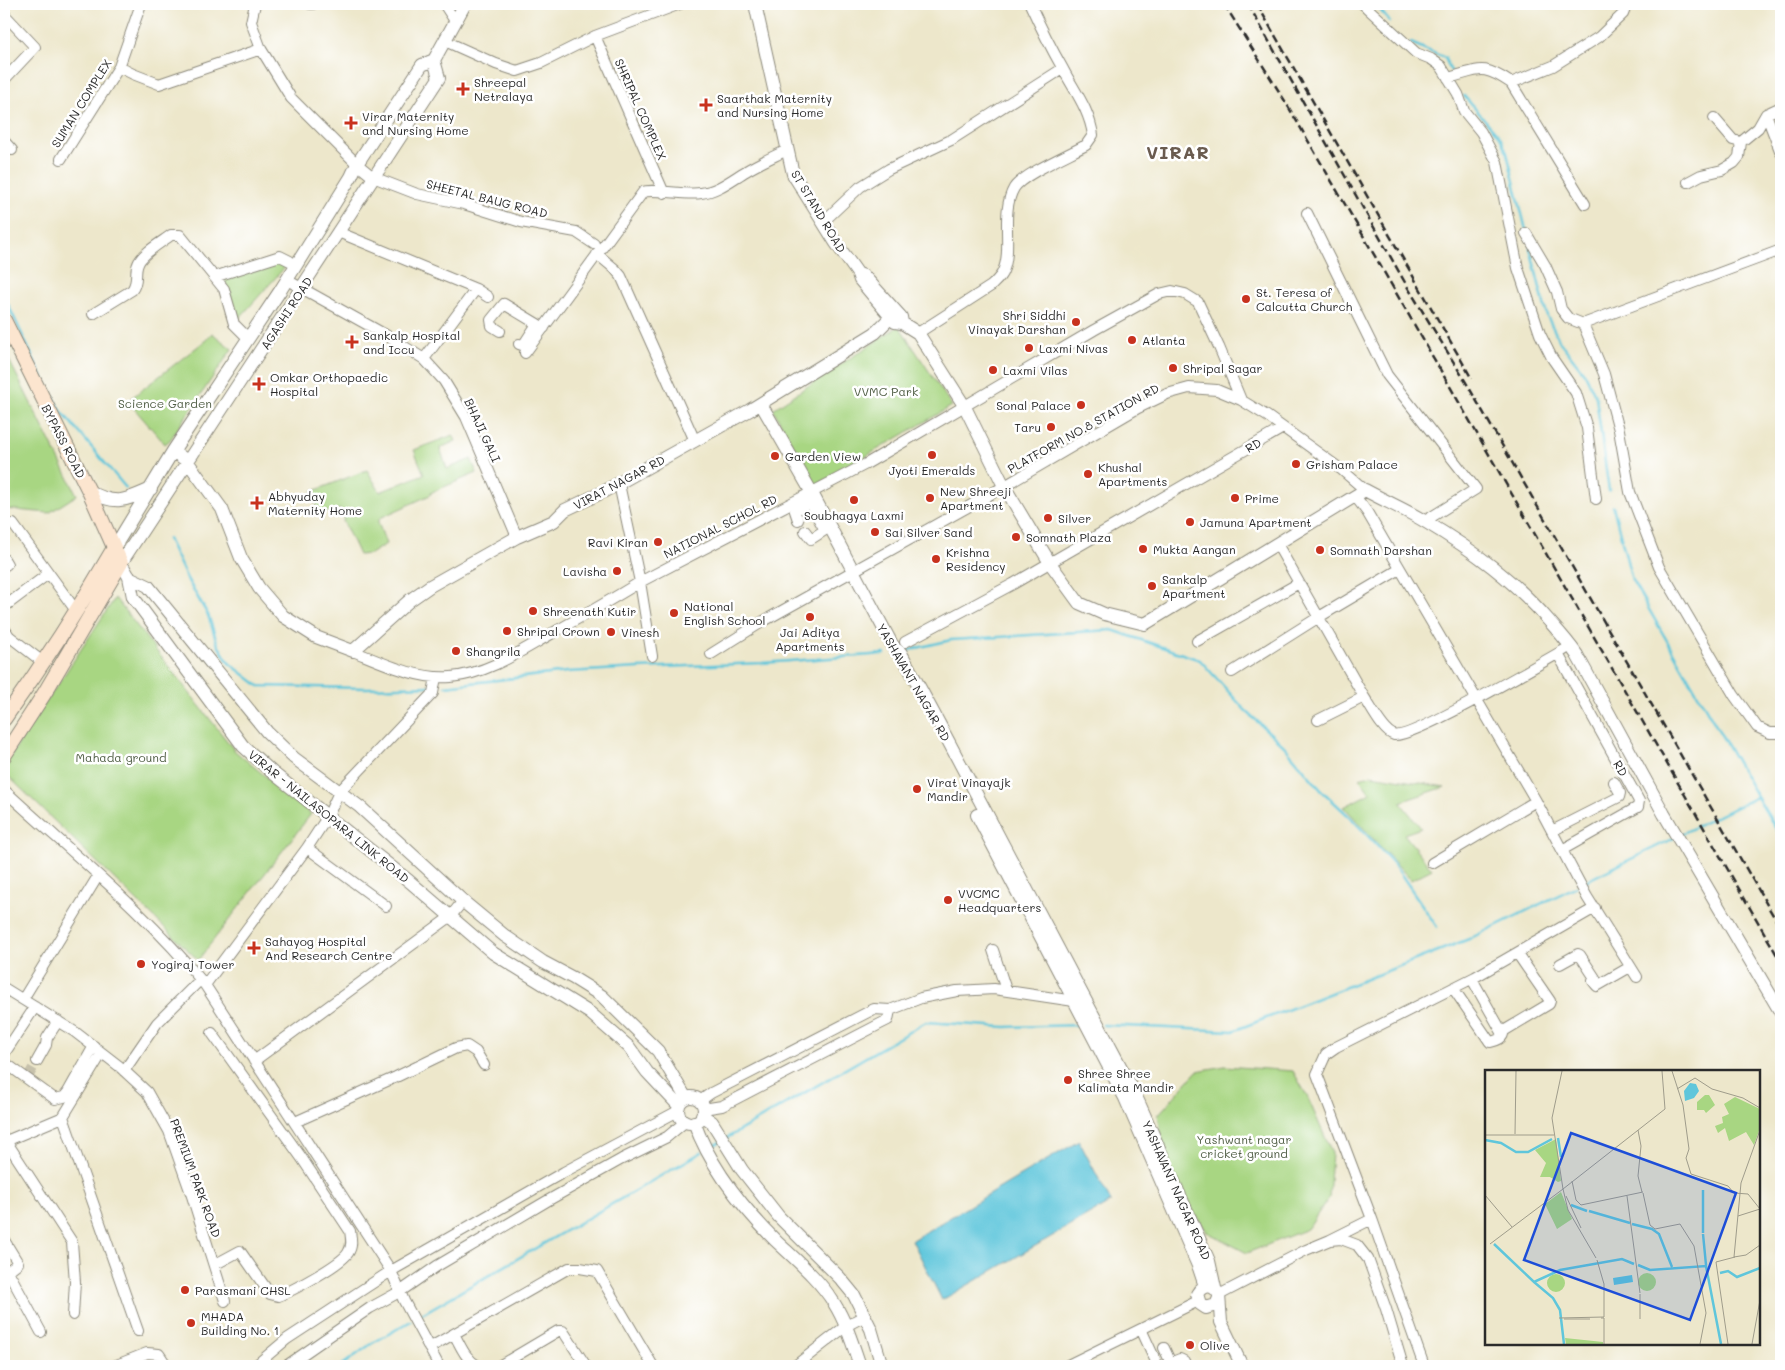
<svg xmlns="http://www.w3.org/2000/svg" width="1785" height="1370" viewBox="0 0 1785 1370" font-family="Mali,sans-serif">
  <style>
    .green { fill: #a8d682; stroke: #6a8056 }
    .water { fill: #5fc6db; stroke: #457883 }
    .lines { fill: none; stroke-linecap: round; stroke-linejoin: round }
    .stream { stroke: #5fc6db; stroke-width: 2.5 }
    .minor-tunnel { stroke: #c6c1ab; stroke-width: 10; stroke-dasharray: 10 5; stroke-linecap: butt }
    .minor-casing { stroke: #8c897b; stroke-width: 12 }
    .tertiary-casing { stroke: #8c897b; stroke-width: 14 }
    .secondary-casing { stroke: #8c897b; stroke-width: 16 }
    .minor { stroke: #fff; stroke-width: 10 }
    .tertiary { stroke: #fff; stroke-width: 12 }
    .secondary { stroke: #fce5cf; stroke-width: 14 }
    .rail { stroke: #2b2b2b; stroke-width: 2.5; stroke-dasharray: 8 4; stroke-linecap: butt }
    .poi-dot { fill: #c8321e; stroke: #fff; stroke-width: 2 }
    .labels { text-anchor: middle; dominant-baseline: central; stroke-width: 5; stroke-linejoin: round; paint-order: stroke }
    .poi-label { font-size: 12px; fill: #2b2b2b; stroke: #fff; text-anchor: start }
    .street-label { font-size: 12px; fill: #2b2b2b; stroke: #fff }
    .park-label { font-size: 12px; fill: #505e45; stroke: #fff }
    .district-label { font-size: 18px; font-weight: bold; letter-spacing: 1px; fill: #6a5b4f; stroke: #fff }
    .inset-river { fill: none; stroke: #5fc6db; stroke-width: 2.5 }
    .inset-road { fill: none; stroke: #9f9c8b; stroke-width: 1 }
    .view { fill: #1d4ed8; fill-opacity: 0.15; stroke: #1d4ed8; stroke-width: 2.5 }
    .inset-edge { fill: none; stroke: #2b2b2b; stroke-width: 2.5 }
  </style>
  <rect width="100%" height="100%" fill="#fff"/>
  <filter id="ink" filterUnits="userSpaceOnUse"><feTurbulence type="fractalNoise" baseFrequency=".02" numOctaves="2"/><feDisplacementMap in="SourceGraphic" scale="10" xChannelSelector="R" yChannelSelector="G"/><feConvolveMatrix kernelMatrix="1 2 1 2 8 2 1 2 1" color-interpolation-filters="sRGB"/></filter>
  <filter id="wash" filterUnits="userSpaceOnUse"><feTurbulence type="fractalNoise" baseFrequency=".0096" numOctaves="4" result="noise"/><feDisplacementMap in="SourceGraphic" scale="20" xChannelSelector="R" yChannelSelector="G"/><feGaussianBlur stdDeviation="1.12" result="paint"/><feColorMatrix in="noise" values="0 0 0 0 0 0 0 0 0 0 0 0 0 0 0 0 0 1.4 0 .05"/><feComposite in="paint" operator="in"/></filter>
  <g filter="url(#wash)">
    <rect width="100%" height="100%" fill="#ede7cb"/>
    <!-- green -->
    <path class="green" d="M280 260 286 266 235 323 225 281 229 275Z
      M899 326 952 406 815 486 773 409Z
      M212 333 232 349 170 440 165 444 131 405 130 399 206 340Z
      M4 350 77 495 49 513 4 509Z
      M453 435 456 441 440 448 447 469 471 459 477 473 432 492 430 495 380 518 378 522 386 544 370 554 359 555 343 521 344 517 340 509 320 514 311 492 367 470 380 492 424 474 414 450Z
      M115 598 235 751 311 814 198 960 4 772V766Z
      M1371 775 1445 787 1400 802 1421 828 1404 834 1432 869 1411 880 1344 807 1370 793 1359 778Z
      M1225 1066 1293 1071 1307 1096 1332 1153 1329 1198 1307 1229 1247 1253 1207 1232 1167 1170 1158 1115 1197 1071Z"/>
    <!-- water -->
    <path class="water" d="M1079 1141 1111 1202 942 1300 912 1240Z"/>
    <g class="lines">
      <!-- stream -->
      <path class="stream" d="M1375 4 1390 22
        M1411 43 1445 58 1451 71
        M1464 96 1500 137 1507 153 1526 230
        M1530 248 1547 316 1560 342 1585 374 1596 397 1609 491
        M4 296 43 379 62 412 126 488
        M1613 506 1632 580 1757 797
        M168 539 187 579 208 615 218 645 229 663 259 686 367 688 430 686
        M904 651 951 640 1112 630 1200 660 1245 710 1284 746 1321 790 1352 819 1394 864 1437 927
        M445 686 567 672 639 668 762 663 885 654
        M1681 834 1757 797 1781 837
        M1582 883 1674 838
        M1103 1025 1233 1031 1469 939 1577 886
        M727 1138 926 1022 1005 1027 1082 1025
        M709 1148 720 1142
        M415 1318 702 1152
        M341 1366 371 1344 411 1321"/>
    </g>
  </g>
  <g filter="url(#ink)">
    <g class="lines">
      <!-- minor-tunnel -->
      <path class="minor-tunnel" d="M28 1077 37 1061"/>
      <defs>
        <path id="minor" d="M255 4 251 22 261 49 291 98 357 164 373 177 417 194 464 204 521 222 576 232 594 244
          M310 4H313
          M444 4 455 21
          M1363 4 1416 53 1431 59 1441 66 1458 94 1464 111 1481 132 1497 162 1518 268 1540 334 1552 358 1576 393 1587 428 1596 499
          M4 14 35 47 4 80
          M595 36 664 193
          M445 41 496 64 517 71 541 63 595 36 680 4
          M119 67 133 74 159 84 261 49
          M1448 78C1481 70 1481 63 1511 83L1585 204
          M1511 83 1553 66 1599 37 1623 14 1627 4
          M1766 114 1781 153
          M1714 118 1733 140 1741 142 1758 128 1766 114 1781 107
          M4 141 12 150
          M61 159 119 67 141 4
          M1688 182 1701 175 1722 170 1734 163 1739 157 1741 142
          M1307 213 1387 375 1476 489 1425 521
          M823 222 860 187 889 169 951 140 1062 69
          M338 232 476 289 488 297
          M1526 233 1545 265 1557 292 1561 309 1568 318 1583 324 1781 250
          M597 254 615 269 621 276 695 441
          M214 277 280 256 290 261
          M287 280 386 335 424 359 444 381 466 417 517 537
          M93 314 132 290C139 281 134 273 138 264 142 253 162 242 171 235H180L224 289 234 324 248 338
          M1583 324 1604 374 1619 430 1630 492 1659 567 1734 695 1757 727 1770 733H1781
          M500 331 492 326 491 320 504 304 544 328
          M918 333 991 286C996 281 1001 277 1003 271 1013 249 1000 212 1014 188 1023 174 1070 154 1086 145L1093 135C1089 109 1075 92 1063 69 1051 48 1040 26 1030 4
          M519 344 522 345 524 344 537 324
          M525 353 643 192C653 188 686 196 701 193 718 191 731 180 746 171 759 163 773 157 787 150
          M424 359 476 289
          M619 484 640 582 652 656
          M1355 496 1367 512 1536 801 1587 897 1637 977
          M798 520 795 511 807 504H810L825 530 811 539 805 531
          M13 524 77 612
          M1277 544 1364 697
          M4 559 7 564 4 566
          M4 607 48 574
          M4 628 9 636 44 663
          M1197 641 1299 583
          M905 642 1013 584 1283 428
          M353 651C383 663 418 680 451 677 487 674 521 651 551 634 581 617 611 600 640 582L866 464 1094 330 1159 294 1172 291 1185 294 1198 302 1219 347 1241 400
          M711 654 762 622 991 494 1138 408 1167 394 1189 388 1217 390 1241 400 1267 416 1342 470 1365 490
          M1558 654 1639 801 1638 807 1562 850
          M1232 672 1319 617 1400 569
          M1318 720 1364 697C1371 707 1383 732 1394 735 1410 740 1548 659 1571 646
          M4 790C72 853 146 912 205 985L391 1271 404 1301 439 1366
          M1552 831 1619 797 1620 793 1614 782
          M307 848 386 906
          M1432 863 1536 801
          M993 950 1006 990
          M1560 964 1578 954 1580 955 1595 978 1593 981 1597 986 1630 967
          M205 985 307 848 328 816 339 792 433 693 436 677
          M4 988 75 1032 119 1066 147 1092 169 1131 192 1196 225 1301
          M1453 988 1490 1042C1495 1041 1502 1039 1503 1034L1472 979
          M23 999 98 876
          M890 1010 921 998 957 991 994 989 1074 1001
          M1502 1032 1549 1004 1550 1001 1517 953
          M212 1033 301 1157 350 1231C351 1238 353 1246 348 1253 340 1265 292 1291 278 1296L270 1294 240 1251 214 1265
          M102 1053 63 1117 138 1331
          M4 1054 35 1007
          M37 1061 46 1045 47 1038 58 1021
          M254 1061 450 917 463 901
          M4 1062 55 1099 64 1097 68 1092 94 1046
          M124 1071 157 1023 200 980
          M700 1101 711 1093 874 1009 890 1010 888 1020 880 1024 722 1106 703 1109
          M295 1122 396 1077 456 1048 467 1046 476 1052 484 1065
          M4 1140 6 1141 72 1242 75 1282 73 1315
          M6 1141 63 1117
          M1372 1219 1424 1366
          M4 1240 18 1263 4 1274
          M1330 1240 1372 1219 1317 1074 1326 1054 1336 1047 1475 977 1595 908
          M8 1271 41 1332
          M1219 1295 1306 1250 1330 1240 1341 1239 1357 1245 1368 1259 1386 1309 1403 1366
          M1141 1329 1158 1366
          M454 1334C461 1346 465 1359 478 1366
          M429 1348 569 1268H580L597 1271 653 1366
          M1164 1348 1170 1361H1175L1180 1359 1184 1361 1186 1366
          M114 1366 147 1353 159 1354 167 1366
          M255 1366 287 1339 391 1271 564 1172 678 1111
          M286 1366 370 1308 401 1291 437 1266 547 1201 622 1159 667 1137 686 1121
          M499 1366 558 1331H563L586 1366
          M795 1366 846 1326 865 1316
          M1066 1366 1198 1301"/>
        <path id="tertiary" d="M755 4 793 174 836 243 858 274 860 280 895 322 902 323 901 317 864 276 858 274
          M434 60 439 78 121 563 129 577 133 597 243 746 273 773 409 881 493 953 590 1013 629 1047 647 1072 679 1106
          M902 323 918 333 965 407 1004 486 1050 563 1079 603 1104 614 1145 624 1365 490C1385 501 1406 510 1426 522 1473 550 1514 580 1550 622 1560 633 1569 643 1577 655L1664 814 1781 1013
          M761 404 812 493 894 648 901 653 934 714 1135 1094 1209 1261 1215 1288
          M173 451 187 461 222 509 241 558 259 588 283 616 316 637 353 651 410 600 430 586 517 537 554 521 565 510 603 492 750 410 875 333 896 312
          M89 491C116 506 124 501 151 489
          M114 548 173 451 280 291 351 177 357 164 422 65 434 60 465 4
          M129 577 148 586 267 732 294 758 360 807 465 903 505 936 543 962 573 978 602 996 658 1051 686 1098
          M977 815 1125 1098 1199 1268 1205 1286
          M678 1110a13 13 0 1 1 26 0a13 13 0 1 1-26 0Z
          M702 1115 712 1122 742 1170 779 1217 840 1278 854 1295 871 1329 882 1366
          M694 1122C710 1166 743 1208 776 1241 796 1260 819 1279 834 1303 846 1322 853 1345 860 1366
          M1219 1298 1216 1305 1206 1308 1200 1304 1197 1294C1203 1284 1214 1284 1219 1295L1221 1322 1242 1366"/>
        <path id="secondary" d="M4 320 89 491 121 563 44 694 4 756
          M4 719C44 663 80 607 114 548"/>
      </defs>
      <!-- minor casing -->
      <use href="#minor" class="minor-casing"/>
      <!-- tertiary casing -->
      <use href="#tertiary" class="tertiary-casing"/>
      <!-- secondary casing -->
      <use href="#secondary" class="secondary-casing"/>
      <!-- minor -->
      <use href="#minor" class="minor"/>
      <!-- tertiary -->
      <use href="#tertiary" class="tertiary"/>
      <!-- secondary -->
      <use href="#secondary" class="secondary"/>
      <!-- rail -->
      <path class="rail" d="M1224 4 1285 101 1357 225 1781 962
        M1248 4 1407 286 1464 379 1781 929
        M1257 4 1472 379"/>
    </g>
  </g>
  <!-- markers -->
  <g class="poi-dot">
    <path d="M460.5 81.5h5v5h5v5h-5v5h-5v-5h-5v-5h5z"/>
    <path d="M703.5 97.5h5v5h5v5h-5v5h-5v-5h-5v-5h5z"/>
    <path d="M348.5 115.5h5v5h5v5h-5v5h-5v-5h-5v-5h5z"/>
    <circle cx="1246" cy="299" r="5"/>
    <circle cx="1076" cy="322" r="5"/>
    <circle cx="1132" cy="340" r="5"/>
    <path d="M349.5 334.5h5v5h5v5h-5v5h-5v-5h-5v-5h5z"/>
    <circle cx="1029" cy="348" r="5"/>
    <circle cx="1173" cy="368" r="5"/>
    <circle cx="993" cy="370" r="5"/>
    <path d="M256.5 376.5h5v5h5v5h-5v5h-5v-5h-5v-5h5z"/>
    <circle cx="1081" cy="405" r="5"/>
    <circle cx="1051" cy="427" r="5"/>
    <circle cx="932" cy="455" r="5"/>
    <circle cx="775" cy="456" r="5"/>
    <circle cx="1296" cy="464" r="5"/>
    <circle cx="1088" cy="474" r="5"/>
    <circle cx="930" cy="498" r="5"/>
    <circle cx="1235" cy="498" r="5"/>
    <circle cx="854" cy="500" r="5"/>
    <path d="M254.5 495.5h5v5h5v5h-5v5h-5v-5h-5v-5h5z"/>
    <circle cx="1048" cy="518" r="5"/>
    <circle cx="1190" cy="522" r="5"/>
    <circle cx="875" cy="532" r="5"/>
    <circle cx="1016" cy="537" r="5"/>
    <circle cx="658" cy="542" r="5"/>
    <circle cx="1143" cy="549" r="5"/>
    <circle cx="1320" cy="550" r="5"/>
    <circle cx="936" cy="559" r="5"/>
    <circle cx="617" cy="571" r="5"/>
    <circle cx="1152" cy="586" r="5"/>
    <circle cx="533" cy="611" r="5"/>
    <circle cx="674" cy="613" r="5"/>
    <circle cx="810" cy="617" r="5"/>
    <circle cx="507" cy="631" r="5"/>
    <circle cx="611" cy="632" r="5"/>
    <circle cx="456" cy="651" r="5"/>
    <circle cx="917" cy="789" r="5"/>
    <circle cx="948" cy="900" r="5"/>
    <path d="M251.5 940.5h5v5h5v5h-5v5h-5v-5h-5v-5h5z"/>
    <circle cx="141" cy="964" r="5"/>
    <circle cx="1068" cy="1080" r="5"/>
    <circle cx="185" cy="1290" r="5"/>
    <circle cx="191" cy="1323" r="5"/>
    <circle cx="1190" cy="1345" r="5"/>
  </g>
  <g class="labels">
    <!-- poi labels -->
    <g class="poi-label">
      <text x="474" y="82">Shreepal<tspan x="474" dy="14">Netralaya</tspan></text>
      <text x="717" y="98">Saarthak Maternity<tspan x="717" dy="14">and Nursing Home</tspan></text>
      <text x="362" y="116">Virar Maternity<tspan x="362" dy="14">and Nursing Home</tspan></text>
      <text x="1256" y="292">St. Teresa of<tspan x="1256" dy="14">Calcutta Church</tspan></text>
      <text x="1066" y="315" text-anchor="end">Shri Siddhi<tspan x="1066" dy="14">Vinayak Darshan</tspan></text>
      <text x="363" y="335">Sankalp Hospital<tspan x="363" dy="14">and Iccu</tspan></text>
      <text x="1142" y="340">Atlanta</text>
      <text x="1039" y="348">Laxmi Nivas</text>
      <text x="1183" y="368">Shripal Sagar</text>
      <text x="1003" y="370">Laxmi Vilas</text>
      <text x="270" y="377">Omkar Orthopaedic<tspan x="270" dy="14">Hospital</tspan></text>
      <text x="1071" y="405" text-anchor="end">Sonal Palace</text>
      <text x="1041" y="427" text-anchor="end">Taru</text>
      <text x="785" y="456">Garden View</text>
      <text x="1306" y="464">Grisham Palace</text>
      <text x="1098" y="467">Khushal<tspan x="1098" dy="14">Apartments</tspan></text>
      <text x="932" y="470" text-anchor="middle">Jyoti Emeralds</text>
      <text x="940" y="491">New Shreeji<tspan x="940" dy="14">Apartment</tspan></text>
      <text x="268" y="496">Abhyuday<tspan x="268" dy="14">Maternity Home</tspan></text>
      <text x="1245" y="498">Prime</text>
      <text x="854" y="515" text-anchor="middle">Soubhagya Laxmi</text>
      <text x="1058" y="518">Silver</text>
      <text x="1200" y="522">Jamuna Apartment</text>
      <text x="885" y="532">Sai Silver Sand</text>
      <text x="1026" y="537">Somnath Plaza</text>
      <text x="648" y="542" text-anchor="end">Ravi Kiran</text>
      <text x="1153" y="549">Mukta Aangan</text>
      <text x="1330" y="550">Somnath Darshan</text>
      <text x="946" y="552">Krishna<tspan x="946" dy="14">Residency</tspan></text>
      <text x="607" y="571" text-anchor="end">Lavisha</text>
      <text x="1162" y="579">Sankalp<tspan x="1162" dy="14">Apartment</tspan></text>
      <text x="684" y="606">National<tspan x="684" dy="14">English School</tspan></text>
      <text x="543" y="611">Shreenath Kutir</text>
      <text x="517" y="631">Shripal Crown</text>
      <text x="621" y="632">Vinesh</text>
      <text x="810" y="632" text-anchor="middle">Jai Aditya<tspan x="810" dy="14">Apartments</tspan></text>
      <text x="466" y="651">Shangrila</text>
      <text x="927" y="782">Virat Vinayajk<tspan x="927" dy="14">Mandir</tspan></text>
      <text x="958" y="893">VVCMC<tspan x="958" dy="14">Headquarters</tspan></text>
      <text x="265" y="941">Sahayog Hospital<tspan x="265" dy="14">And Research Centre</tspan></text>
      <text x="151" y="964">Yogiraj Tower</text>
      <text x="1078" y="1073">Shree Shree<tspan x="1078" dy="14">Kalimata Mandir</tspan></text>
      <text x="195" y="1290">Parasmani CHSL</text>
      <text x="201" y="1316">MHADA<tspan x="201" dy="14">Building No. 1</tspan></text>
      <text x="1200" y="1345">Olive</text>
    </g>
    <!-- street labels -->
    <g class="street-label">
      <text transform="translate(81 103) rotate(-58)">SUMAN COMPLEX</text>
      <text transform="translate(641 109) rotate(66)">SHRIPAL COMPLEX</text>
      <text transform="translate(487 198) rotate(14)">SHEETAL BAUG ROAD</text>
      <text transform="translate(819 211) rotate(59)">ST STAND ROAD</text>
      <text transform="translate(286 313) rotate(-57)">AGASHI ROAD</text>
      <text transform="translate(1083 428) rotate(-29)">PLATFORM NO.8 STATION RD</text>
      <text transform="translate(483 430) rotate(65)">BHAJI GALI</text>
      <text transform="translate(64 441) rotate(63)">BYPASS ROAD</text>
      <text transform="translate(1253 445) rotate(-30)">RD</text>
      <text transform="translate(619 482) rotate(-28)">VIRAT NAGAR RD</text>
      <text transform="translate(720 526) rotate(-27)">NATIONAL SCHOL RD</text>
      <text transform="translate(914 682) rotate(60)">YASHAVANT NAGAR RD</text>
      <text transform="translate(1621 768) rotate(61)">RD</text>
      <text transform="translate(329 816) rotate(39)">VIRAR - NAILASOPARA LINK ROAD</text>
      <text transform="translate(196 1178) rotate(70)">PREMIUM PARK ROAD</text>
      <text transform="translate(1177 1190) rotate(66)">YASHAVANT NAGAR ROAD</text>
    </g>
    <!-- park labels -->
    <g class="park-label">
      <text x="886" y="391">VVMC Park</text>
      <text x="165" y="403">Science Garden</text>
      <text x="121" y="757">Mahada ground</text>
      <text x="1244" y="1139">Yashwant nagar<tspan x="1244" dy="14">cricket ground</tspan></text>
    </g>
    <!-- district labels -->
    <g class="district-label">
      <text x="1178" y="152">VIRAR</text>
    </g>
  </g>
  <!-- overview -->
  <g transform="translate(1485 1070)">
    <rect width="275" height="275" fill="#ede7cb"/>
    <path d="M220 25H224L230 35 221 43 219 40H212V32ZM250 27 275 39V58L269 75 261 62 244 71 240 58 233 63 230 56 238 53 237 47 244 44 239 34ZM71 69 76 111 73 112 65 107H55L61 93 50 80ZM76 122 87 149 72 159 60 134ZM153 212a9 9 0 1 1 18 0a9 9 0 1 1-18 0ZM62 213a9 9 0 1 1 18 0a9 9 0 1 1-18 0ZM80 268 118 272V274H81Z" fill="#a8d682"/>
    <path d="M205 13 211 14 214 21 209 28 200 31 199 21ZM147 205 148 212 129 215 128 208Z" fill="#5fc6db"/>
    <path class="inset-river" d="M73 68 76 87M0 70 16 73 31 82H43L67 69M218 120V163M86 135 102 141M104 141 145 153M147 154 167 159 174 164 187 197M218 164 221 195M9 174 49 212 75 200 137 189 149 194M153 195 165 200 221 196 236 274M235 203 243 201 252 207 275 198M49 212 68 228 75 240 79 274"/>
    <path class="inset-road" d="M187 1 198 35 204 79 201 88 206 104 243 116 249 123 263 124 275 139M192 19 210 8 227 19 258 28 275 38M153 60 156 76 153 106 157 122M275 60 256 113 249 187 261 185 275 175M30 64 31 1M0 65H69M87 111 91 130 96 135 158 122M158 123 165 155 170 159 195 154 209 176 221 243 215 274M0 125 27 157M81 126 96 158M142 126 155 223M253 146 275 139M5 174 78 119 67 48 77 1M111 188 83 140 78 119 180 39 177 1M155 224V249M74 248 119 247V214L112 190M116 248H119V274M79 249H105M243 274 231 192 250 187M267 274 275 230"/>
    <path class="view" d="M86 63 251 123 205 250 39 190Z"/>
    <rect width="275" height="275" class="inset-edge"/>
  </g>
  <!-- margin -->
  <rect width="1785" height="1370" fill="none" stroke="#fff" stroke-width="20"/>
</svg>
